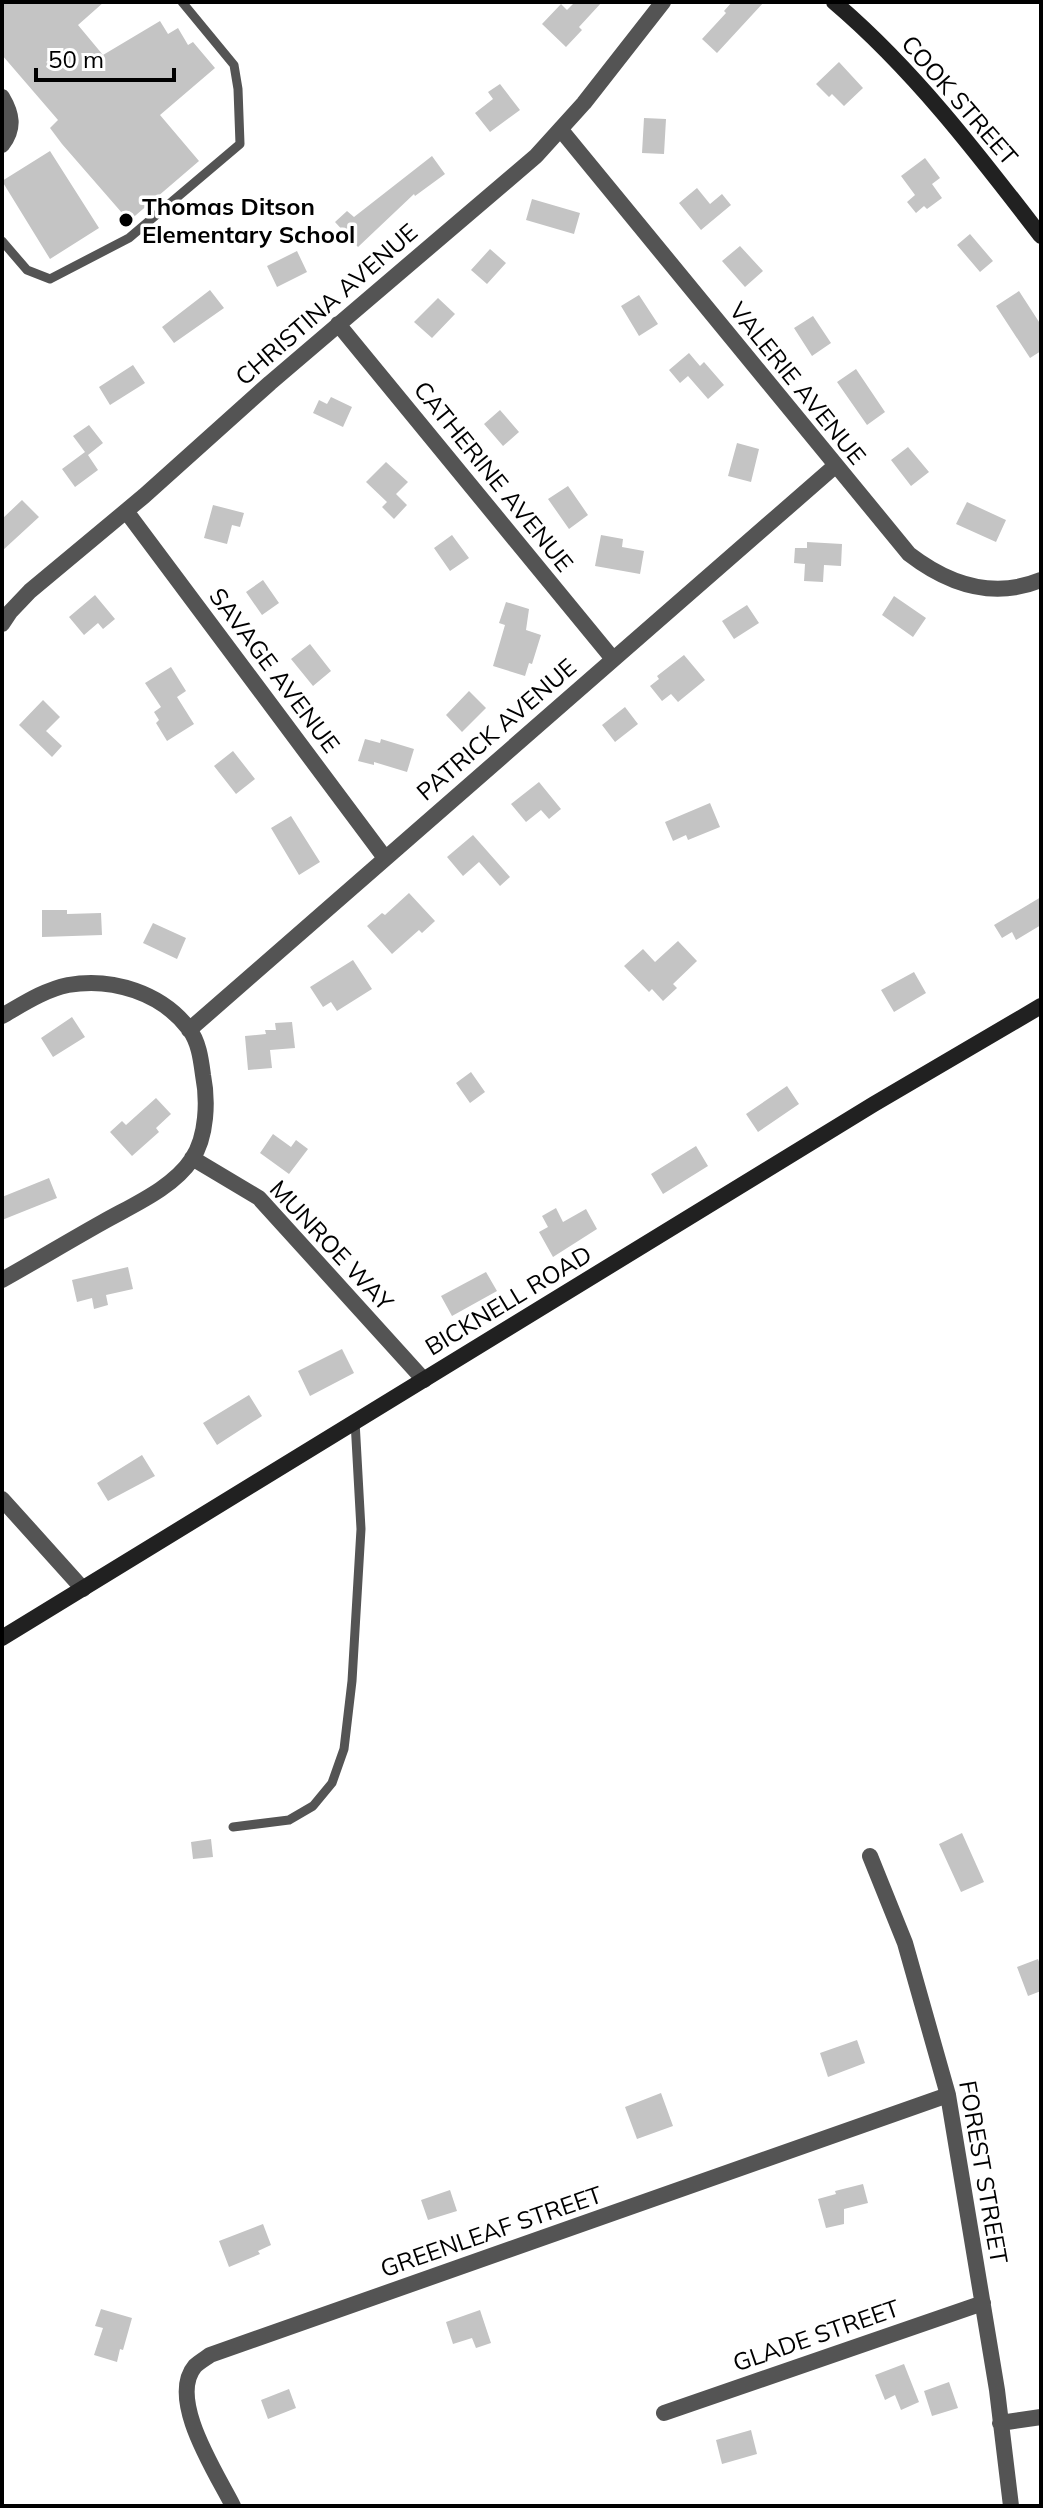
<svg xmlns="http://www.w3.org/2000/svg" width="1043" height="2508" viewBox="0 0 1043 2508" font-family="Mulish,sans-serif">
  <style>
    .building { fill: #c4c4c4 }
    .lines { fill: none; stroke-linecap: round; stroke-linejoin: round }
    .lane { stroke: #545454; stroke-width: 9 }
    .street { stroke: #545454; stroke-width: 16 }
    .secondary { stroke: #212121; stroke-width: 16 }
    .poi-dot { fill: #000; stroke: #fff; stroke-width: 3 }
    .labels { text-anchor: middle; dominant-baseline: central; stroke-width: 7; stroke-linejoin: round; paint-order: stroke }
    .street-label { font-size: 24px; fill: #000; stroke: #fff }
    .poi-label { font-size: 24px; font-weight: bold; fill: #000; stroke: #fff; text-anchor: start }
  </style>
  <rect width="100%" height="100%" fill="#fff"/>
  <!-- building -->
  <path class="building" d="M2 2H104L78 25 103 55 160 21 168 34 178 28 188 45 193 42 215 68 160 115 199 161 129 221 62 144 50 128 58 120 2 55Z
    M575 2H602L579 27 582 30 566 47 542 24 561 4 567 10Z
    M732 2H764L717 53 702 39 726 13 724 11Z
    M839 62 863 88 844 106 832 94 829 97 816 84Z
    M500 84 520 110 490 132 475 113 493 99 488 92Z
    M644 118 666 119 664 154 642 153Z
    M50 151 99 228 50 259 2 181Z
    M432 156 445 174 415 196 414 194 358 247 335 222 347 211 354 217Z
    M925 158 940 178 932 184 942 198 927 209 924 206 916 213 907 202 915 195 901 176Z
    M697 188 710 204 722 194 731 205 701 230 679 203Z
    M532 199 580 213 574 234 526 220Z
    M970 234 993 261 980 272 957 245Z
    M740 246 763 271 745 287 722 261Z
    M490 249 506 263 487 284 471 270Z
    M297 251 307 272 277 287 267 266Z
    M210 290 224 308 174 343 162 327Z
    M1019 291 1041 325V351L1030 358 996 306Z
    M639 295 658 324 639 336 621 306Z
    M438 298 455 314 432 338 414 322Z
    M813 316 831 343 812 356 794 328Z
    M689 353 700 366 704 362 724 385 708 399 688 376 680 383 669 370Z
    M133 365 145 383 110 405 99 387Z
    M856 369 885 412 867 425 837 382Z
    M331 397 352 407 343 427 313 413 319 400 327 404Z
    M500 410 519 432 503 446 484 424Z
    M89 425 103 443 88 455 98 470 75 487 62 469 85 452 73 436Z
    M737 443 759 449 751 482 728 476Z
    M908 447 929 472 911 486 891 460Z
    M386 462 408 482 396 494 407 505 394 519 382 507 387 502 366 482Z
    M568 486 588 515 569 529 548 499Z
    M22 500 39 517 2 551V519Z
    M967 502 1006 520 996 542 956 524Z
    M213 505 244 513 240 527 232 525 227 544 204 538Z
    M452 535 469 558 450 571 434 548Z
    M601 535 623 539 622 547 644 551 640 574 595 566Z
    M807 542 842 544 841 566 824 565 823 582 804 581 805 564 794 563 795 548H807Z
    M263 580 279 603 262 615 246 592Z
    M95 595 115 619 103 629 98 623 84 635 69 617Z
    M894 596 926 618 913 637 882 615Z
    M506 602 529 609 526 630 541 635 532 664 529 663 525 676 493 666 505 625 499 623Z
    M747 605 759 623 734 639 722 621Z
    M310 644 331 671 313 686 291 659Z
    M684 655 705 680 678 702 671 694 662 701 650 686 659 679 657 676Z
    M171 667 186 691 177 697 194 724 167 741 156 723 159 720 154 712 161 707 145 683Z
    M469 691 486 708 462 732 446 715Z
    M43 700 60 717 46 731 62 746 52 757 19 725Z
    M625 707 638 724 615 742 602 725Z
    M365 739 380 743 381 739 414 749 407 772 374 762V765L358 761Z
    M233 751 255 779 236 794 214 766Z
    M539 782 561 809 549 819 541 810 526 822 511 804Z
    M710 803 720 827 688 840 686 835 673 841 665 822Z
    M291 816 320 862 299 875 271 828Z
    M473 835 510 877 500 886 479 862 463 876 447 857Z
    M409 893 435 921 422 933 419 930 392 954 367 926 382 913 385 915Z
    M1041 897V925L1016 940 1012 932 1002 938 994 925Z
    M42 910H67V914L101 913 102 935 42 937Z
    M153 923 186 938 177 959 143 943Z
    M678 941 697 961 673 984 677 988 663 1001 652 989 649 992 624 966 643 949 655 962Z
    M353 960 372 989 337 1011 331 1002 323 1007 310 987Z
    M914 972 926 993 894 1012 881 990Z
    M72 1017 85 1037 53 1057 41 1038Z
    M292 1022 295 1048 270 1050 272 1068 248 1070 245 1036 266 1034 265 1030H276L275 1023Z
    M471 1072 485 1092 470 1103 456 1083Z
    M787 1086 799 1104 758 1132 746 1114Z
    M156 1098 171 1114 156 1128 159 1132 132 1156 110 1132 122 1121 126 1125Z
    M273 1134 291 1147 296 1140 308 1149 289 1174 260 1153Z
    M696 1146 708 1166 663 1194 651 1174Z
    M49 1178 57 1198 2 1220V1197Z
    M556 1208 563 1222 586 1209 597 1229 553 1257 539 1232 548 1227 542 1216Z
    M128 1267 133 1289 106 1295 108 1305 94 1309 92 1298 77 1302 72 1280Z
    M486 1272 497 1291 452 1316 441 1296Z
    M342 1349 354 1373 310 1396 298 1371Z
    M249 1395 262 1416 217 1445 203 1423Z
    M142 1455 155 1476 108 1501 97 1483Z
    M962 1833 984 1882 961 1892 939 1844Z
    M211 1839 213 1857 193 1859 191 1842Z
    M1038 1959 1041 1967V1991L1028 1996 1017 1967Z
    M857 2040 865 2063 828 2077 820 2053Z
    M661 2093 673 2126 637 2139 625 2107Z
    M863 2184 868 2203 844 2209V2224L826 2228 818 2199 836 2194 835 2191Z
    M450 2190 457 2211 428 2220 421 2200Z
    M263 2224 271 2245 258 2251 260 2254 229 2267 219 2241Z
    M101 2309 132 2318 123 2350 120 2349 117 2362 94 2355 103 2328 95 2326Z
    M480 2310 491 2343 476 2348 472 2338 453 2344 446 2322Z
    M904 2364 919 2402 901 2410 895 2395 885 2400 875 2375Z
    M949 2382 958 2408 932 2416 924 2391Z
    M289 2389 296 2408 268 2419 261 2400Z
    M751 2430 757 2454 722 2464 716 2440Z"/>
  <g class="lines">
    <!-- lane -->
    <path class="lane" d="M2 241 27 270 50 279 129 238 240 144 238 89 234 65 182 2
      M233 1827 289 1820 313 1806 332 1783 344 1749 352 1681 361 1529 355 1421"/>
    <!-- street -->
    <path class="street" d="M2 97C12 114 15 128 2 145
      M561 130 909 554C948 584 992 600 1041 580
      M338 324 613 659
      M126 511 385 858
      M2 624 10 612 30 591 144 496 270 383 536 156 584 103 663 2
      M2 1016C23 1004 44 990 68 985 112 977 162 993 189 1029 199 1042 201 1060 203 1075 208 1100 207 1137 192 1159 173 1188 133 1205 103 1222 69 1241 36 1261 2 1280
      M189 1030 835 466
      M192 1158 259 1198 424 1380
      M2 1499 83 1589
      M870 1856 905 1943 948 2095 997 2390 1011 2506
      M664 2413 983 2303
      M1000 2423 1041 2417
      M233 2506C217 2474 167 2399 195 2366 199 2362 206 2358 210 2355L948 2095"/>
    <!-- secondary -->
    <path class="secondary" d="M834 2C913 69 978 154 1041 236
      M2 1638 874 1104 1041 1006"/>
  </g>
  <!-- markers -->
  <circle class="poi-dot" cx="126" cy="220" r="8"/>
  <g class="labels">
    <!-- street labels -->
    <g class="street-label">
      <text transform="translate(960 100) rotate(49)">COOK STREET</text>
      <text transform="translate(326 304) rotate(-41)">CHRISTINA AVENUE</text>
      <text transform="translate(798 383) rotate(51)">VALERIE AVENUE</text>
      <text transform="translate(494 476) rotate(51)">CATHERINE AVENUE</text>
      <text transform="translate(275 670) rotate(53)">SAVAGE AVENUE</text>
      <text transform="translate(496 729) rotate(-41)">PATRICK AVENUE</text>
      <text transform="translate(332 1245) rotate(47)">MUNROE WAY</text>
      <text transform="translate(508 1300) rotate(-31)">BICKNELL ROAD</text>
      <text transform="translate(984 2172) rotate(80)">FOREST STREET</text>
      <text transform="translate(491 2231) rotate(-19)">GREENLEAF STREET</text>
      <text transform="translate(816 2335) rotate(-19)">GLADE STREET</text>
    </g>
    <!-- poi labels -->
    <g class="poi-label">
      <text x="142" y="206">Thomas Ditson<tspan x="142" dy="28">Elementary School</tspan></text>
    </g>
  </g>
  <!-- border -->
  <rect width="1043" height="2508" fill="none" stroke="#000000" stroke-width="8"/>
  <!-- scale -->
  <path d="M36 68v12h138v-12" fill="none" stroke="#000000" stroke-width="4"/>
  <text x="48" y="68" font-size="24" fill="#000000" stroke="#ffffff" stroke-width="6" paint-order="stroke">50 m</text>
</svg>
